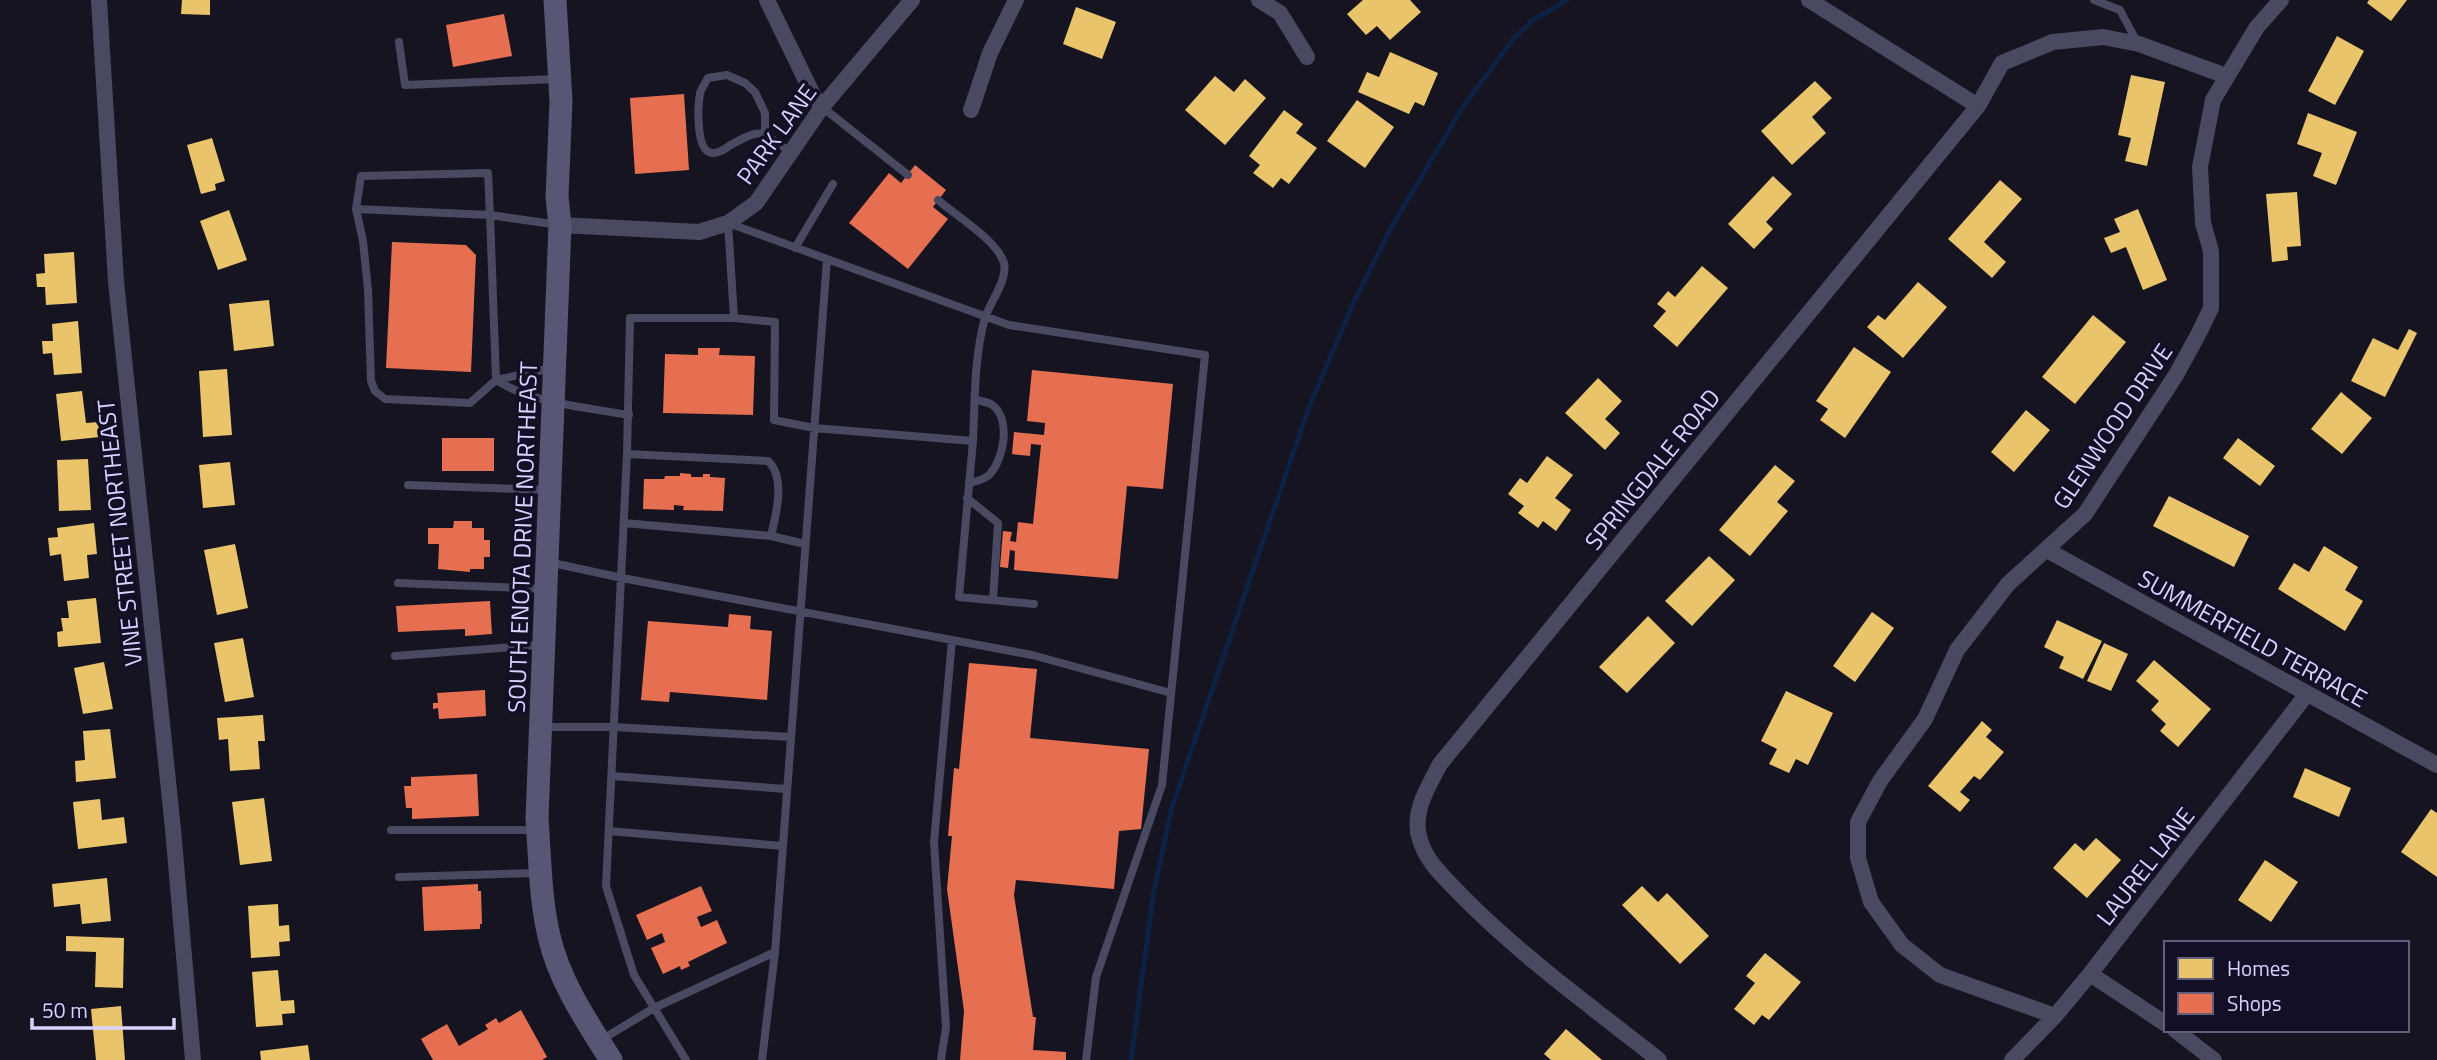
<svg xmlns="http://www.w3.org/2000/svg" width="2437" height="1060" viewBox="0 0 2437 1060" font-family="'Titillium Web',sans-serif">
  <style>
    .homes { fill: #e9c46a }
    .shops { fill: #e76f51 }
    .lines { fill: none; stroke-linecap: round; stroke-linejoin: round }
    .stream { stroke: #0d2144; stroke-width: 5 }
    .service { stroke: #4a4962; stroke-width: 8 }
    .minor { stroke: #4a4962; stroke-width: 16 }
    .secondary { stroke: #575674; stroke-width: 23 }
    .labels { text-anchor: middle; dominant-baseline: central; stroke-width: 7; stroke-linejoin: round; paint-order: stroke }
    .street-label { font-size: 24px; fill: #d9d4ff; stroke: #130f26 }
  </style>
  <rect width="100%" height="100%" fill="#161421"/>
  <!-- homes -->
  <path class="homes" d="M182 0H210V15L181 14Z
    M1363 0H1410L1421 12 1390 40 1377 26 1366 35 1347 14Z
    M2369 0H2407L2391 21 2367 3Z
    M1076 7 1116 22 1102 59 1063 44Z
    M2337 36 2364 51 2335 105 2308 91Z
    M1390 52 1438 73 1424 106 1415 102 1409 114 1358 92 1367 72 1379 77Z
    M2131 75 2165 82 2147 166 2125 161 2131 138 2118 135Z
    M1215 76 1234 92 1245 79 1266 98 1225 145 1185 110Z
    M1815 81 1832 98 1812 117 1826 133 1792 165 1761 131Z
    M1357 100 1394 127 1365 168 1327 141Z
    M1284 110 1303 124 1296 133 1317 148 1289 184 1281 178 1273 188 1253 173 1260 165 1249 156Z
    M2308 113 2357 132 2336 185 2313 176 2322 153 2297 144Z
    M212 138 225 181 215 184 216 190 201 194 187 145Z
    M1773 176 1792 194 1766 222 1773 229 1754 249 1728 224Z
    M2000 180 2022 199 1984 242 2006 262 1992 278 1948 239Z
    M2297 192 2301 246 2287 247 2288 260 2272 262 2266 194Z
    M2138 209 2167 280 2143 290 2126 247 2111 253 2104 238 2120 232 2114 219Z
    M229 210 247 260 218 270 200 221Z
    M74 252 77 303 46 305 45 287H37L36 274 45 273 44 254Z
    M1702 266 1728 288 1677 347 1653 326 1666 311 1657 304 1668 291 1675 297Z
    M1918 282 1947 307 1903 358 1867 327 1878 315 1885 320Z
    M269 300 274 346 234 351 229 304Z
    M2093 315 2126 342 2075 404 2042 377Z
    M78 321 82 373 54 375 52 353 43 354 42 341H53L52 324Z
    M2409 329 2417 333 2385 397 2351 381 2373 338 2398 350Z
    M1854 347 1891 372 1845 438 1820 420 1828 409 1816 401Z
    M227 369 232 435 203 437 199 371Z
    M1598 378 1622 401 1605 419 1620 433 1605 450 1565 413Z
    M82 391 86 423 98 422 100 437 61 441 56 394Z
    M2341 392 2372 418 2342 454 2311 429Z
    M2026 410 2050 430 2014 472 1991 452Z
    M2238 438 2275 466 2260 486 2223 458Z
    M1547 456 1573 475 1555 498 1571 510 1556 531 1543 521 1538 528 1518 513 1524 506 1508 494 1520 478 1527 483Z
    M88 459 91 510 59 511 57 460Z
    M230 462 235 505 203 508 199 465Z
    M1775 465 1795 481 1777 502 1788 511 1750 556 1719 530Z
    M2169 496 2249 536 2234 567 2153 526Z
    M94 523 97 554 87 555 89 578 64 581 61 554 50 556 48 538 58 537 57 528Z
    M235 544 248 608 217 615 204 550Z
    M2324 546 2358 567 2345 590 2363 601 2345 631 2278 589 2294 563 2309 572Z
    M1709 556 1735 580 1692 626 1665 601Z
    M96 598 101 643 58 647 57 632 63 631 61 618H69L67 601Z
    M1872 612 1894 628 1855 682 1833 666Z
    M1648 616 1675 643 1627 693 1599 667Z
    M2057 620 2102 641 2083 679 2059 668 2064 657 2044 647Z
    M243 638 254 697 225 702 214 643Z
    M2104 643 2128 654 2111 691 2087 681Z
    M2154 660 2211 709 2178 747 2160 731 2166 724 2151 710 2159 701 2136 681Z
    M104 662 113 709 83 714 74 668Z
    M1786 691 1833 713 1808 765 1796 759 1789 773 1769 764 1777 749 1761 741Z
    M263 715 265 741H258L260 769 230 771 228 739 219 740 217 718Z
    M1982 721 1992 730 1986 737 2004 752 1980 780 1974 776 1960 792 1970 800 1960 812 1928 786Z
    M110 729 116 778 76 782 75 761 85 760 83 731Z
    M2305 768 2351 788 2339 817 2293 797Z
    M264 798 272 861 240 865 232 802Z
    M100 799 102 820 124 817 127 843 78 849 73 802Z
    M2431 809 2437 813V877L2401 852Z
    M2096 838 2121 860 2087 898 2053 868 2075 843 2084 851Z
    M2265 860 2298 882 2271 922 2238 900Z
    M107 878 111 921 82 924 80 904 54 907 52 884Z
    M1642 886 1658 902 1667 893 1709 936 1680 964 1622 905Z
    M278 904 279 926 289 925 290 941 279 942 280 956 251 958 248 906Z
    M66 936 124 938 123 988 95 987 96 952 66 951Z
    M1765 953 1801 982 1769 1020 1762 1015 1754 1025 1734 1009 1755 983 1746 976Z
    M278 970 281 1001 294 1000 295 1013 282 1014 283 1025 256 1027 252 972Z
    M121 1006 125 1060H96L91 1009Z
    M1566 1029 1602 1060H1551L1544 1054Z
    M308 1045 310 1060H261L260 1051Z"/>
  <!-- shops -->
  <path class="shops" d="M504 14 512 56 453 67 446 25Z
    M684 94 689 170 635 174 630 98Z
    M915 165 946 190 933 207 948 219 908 269 849 223 889 173 901 183Z
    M392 242 466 245 476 255 471 372 386 368Z
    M698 348H720L719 355 755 356 753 415 663 413 665 354 698 355Z
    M1032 370 1173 384 1163 489 1127 486 1118 579 1014 570 1015 551 1010 550 1008 568 1000 567 1003 531 1012 532 1010 541 1016 542 1018 522 1033 524 1041 445 1031 444 1030 456 1012 454 1014 432 1044 435 1045 423 1027 421Z
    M442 438H494V471H442Z
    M680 473 691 474V477H703V474H710V477L725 478 723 511 683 510 684 506 674 505V510L643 509 644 479H664L665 476H680Z
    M454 521H472V528H484V540H490V557H484V569H470V572L438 569 439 544H428V528H453Z
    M490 601 492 634 465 636V629L398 632 396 606Z
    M729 614 751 616 750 629 772 631 767 700 670 692 669 702 641 700 648 621 728 627Z
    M969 663 1037 669 1030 738 1149 749 1141 829 1119 831 1114 889 1016 880 1014 895 1033 1017H1036L1033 1050 1066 1052V1060H960L964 1011 947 889 952 836H948L954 768 959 769Z
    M485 690 486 716 439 719 438 708 433 709V703H438L437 693Z
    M477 774 479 816 412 819V808H406L404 786H411V777Z
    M478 884V891H481L482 924H480V929L424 931 422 887Z
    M701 886 712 911 697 917 701 927 717 920 727 943 688 962 690 966 681 970 680 966 663 974 651 948 665 942 662 933 647 940 636 915Z
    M521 1010 547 1057 542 1060H433L421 1039 447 1024 459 1046 488 1029 485 1025 496 1018 499 1023Z"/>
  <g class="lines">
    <!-- stream -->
    <path class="stream" d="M1131 1060 1154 890 1172 807 1309 407 1353 304 1391 228 1463 107 1513 39 1534 19 1567 0"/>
    <!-- service -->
    <path class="service" d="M2094 0 2120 10 2138 44
      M399 42 405 85 557 79
      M822 107 908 175
      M765 134V113L755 92 745 83 727 75 708 78C705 83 702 88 700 93 698 105 695 153 713 153 718 153 725 149 729 146 763 127 760 130 791 153
      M938 200C955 215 998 241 1004 263 1008 280 990 302 985 318 974 357 975 401 973 441
      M356 209 490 215 488 173 361 176 356 209 363 241 368 290 371 381 375 391 385 399 470 403 496 380 552 368
      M795 248 833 184
      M827 259 1009 325 1205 355 1162 785 1096 977 1086 1060
      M734 318 728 223 827 259 775 952 762 1060
      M496 380 490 215 559 225
      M496 380C533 404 585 407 629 415
      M627 454 768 461C786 477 776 515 771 536
      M969 483C976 481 984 480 989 475 1004 460 1012 418 991 404 987 402 979 401 975 399
      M408 485 547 490
      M967 498 998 523 993 600
      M624 523 771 536 805 544
      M548 562 622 578 1032 655 1171 693
      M398 583 544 589
      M395 656 541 645
      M544 727H614L791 737
      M612 776 786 789
      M391 830H535
      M609 831 783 846
      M399 877 538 873
      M601 1040 654 1008 775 952
      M686 1060 634 975 606 886 627 454 630 318H734L775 322 774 420 814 428 973 441 959 597 1034 604
      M941 1060 946 1027 934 842 952 640"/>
    <!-- minor -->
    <path class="minor" d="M99 0 116 281 173 829 193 1060
      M767 0 814 97 822 107
      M1259 0 1280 13 1307 57
      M1809 0 1978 106
      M971 110 990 53 1016 0
      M560 225 699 232 728 223 756 203 822 107 912 0
      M2047 550 2437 765
      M2090 974 2166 1024
      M2055 1016 1940 975 1902 945 1871 902 1858 858V822L1880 781 1925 719 1957 650 2008 584 2085 514 2176 375 2199 333 2211 308V251L2203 223 2200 167 2213 100 2257 27 2281 0
      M2175 1030 2214 1060
      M1659 1060C1592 1007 1521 956 1461 895 1445 878 1427 863 1420 840 1411 813 1428 787 1440 764L1978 106 2002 63 2053 42 2103 37 2139 44 2226 76
      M2012 1060 2055 1016 2090 974 2307 694"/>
    <!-- secondary -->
    <path class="secondary" d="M555 0 561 101 557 197 560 225 537 819C540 858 540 898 549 936 559 981 587 1022 611 1060"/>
  </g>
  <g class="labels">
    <!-- street labels -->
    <g class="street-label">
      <text transform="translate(776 134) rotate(-54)">PARK LANE</text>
      <text transform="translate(2112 426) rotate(-56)">GLENWOOD DRIVE</text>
      <text transform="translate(1652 469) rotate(-51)">SPRINGDALE ROAD</text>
      <text transform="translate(119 533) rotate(-96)">VINE STREET NORTHEAST</text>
      <text transform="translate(522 537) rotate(-88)">SOUTH ENOTA DRIVE NORTHEAST</text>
      <text transform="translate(2253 638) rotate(29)">SUMMERFIELD TERRACE</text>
      <text transform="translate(2145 866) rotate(-52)">LAUREL LANE</text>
    </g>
  </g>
  <!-- legend -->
  <rect x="2164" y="941" width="245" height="91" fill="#130f26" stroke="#625e7d" stroke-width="2"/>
  <rect x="2178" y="958" width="35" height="21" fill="#e9c46a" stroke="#625e7d" stroke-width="2"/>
  <text x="2227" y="976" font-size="21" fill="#d9d4ff">Homes</text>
  <rect x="2178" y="993" width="35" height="21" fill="#e76f51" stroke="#625e7d" stroke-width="2"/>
  <text x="2227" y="1011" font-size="21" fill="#d9d4ff">Shops</text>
  <!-- scale -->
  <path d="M32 1018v10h142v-10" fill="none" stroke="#d9d4ff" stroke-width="3.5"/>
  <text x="42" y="1018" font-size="21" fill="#d9d4ff" stroke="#130f26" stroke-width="5" paint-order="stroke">50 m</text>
</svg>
